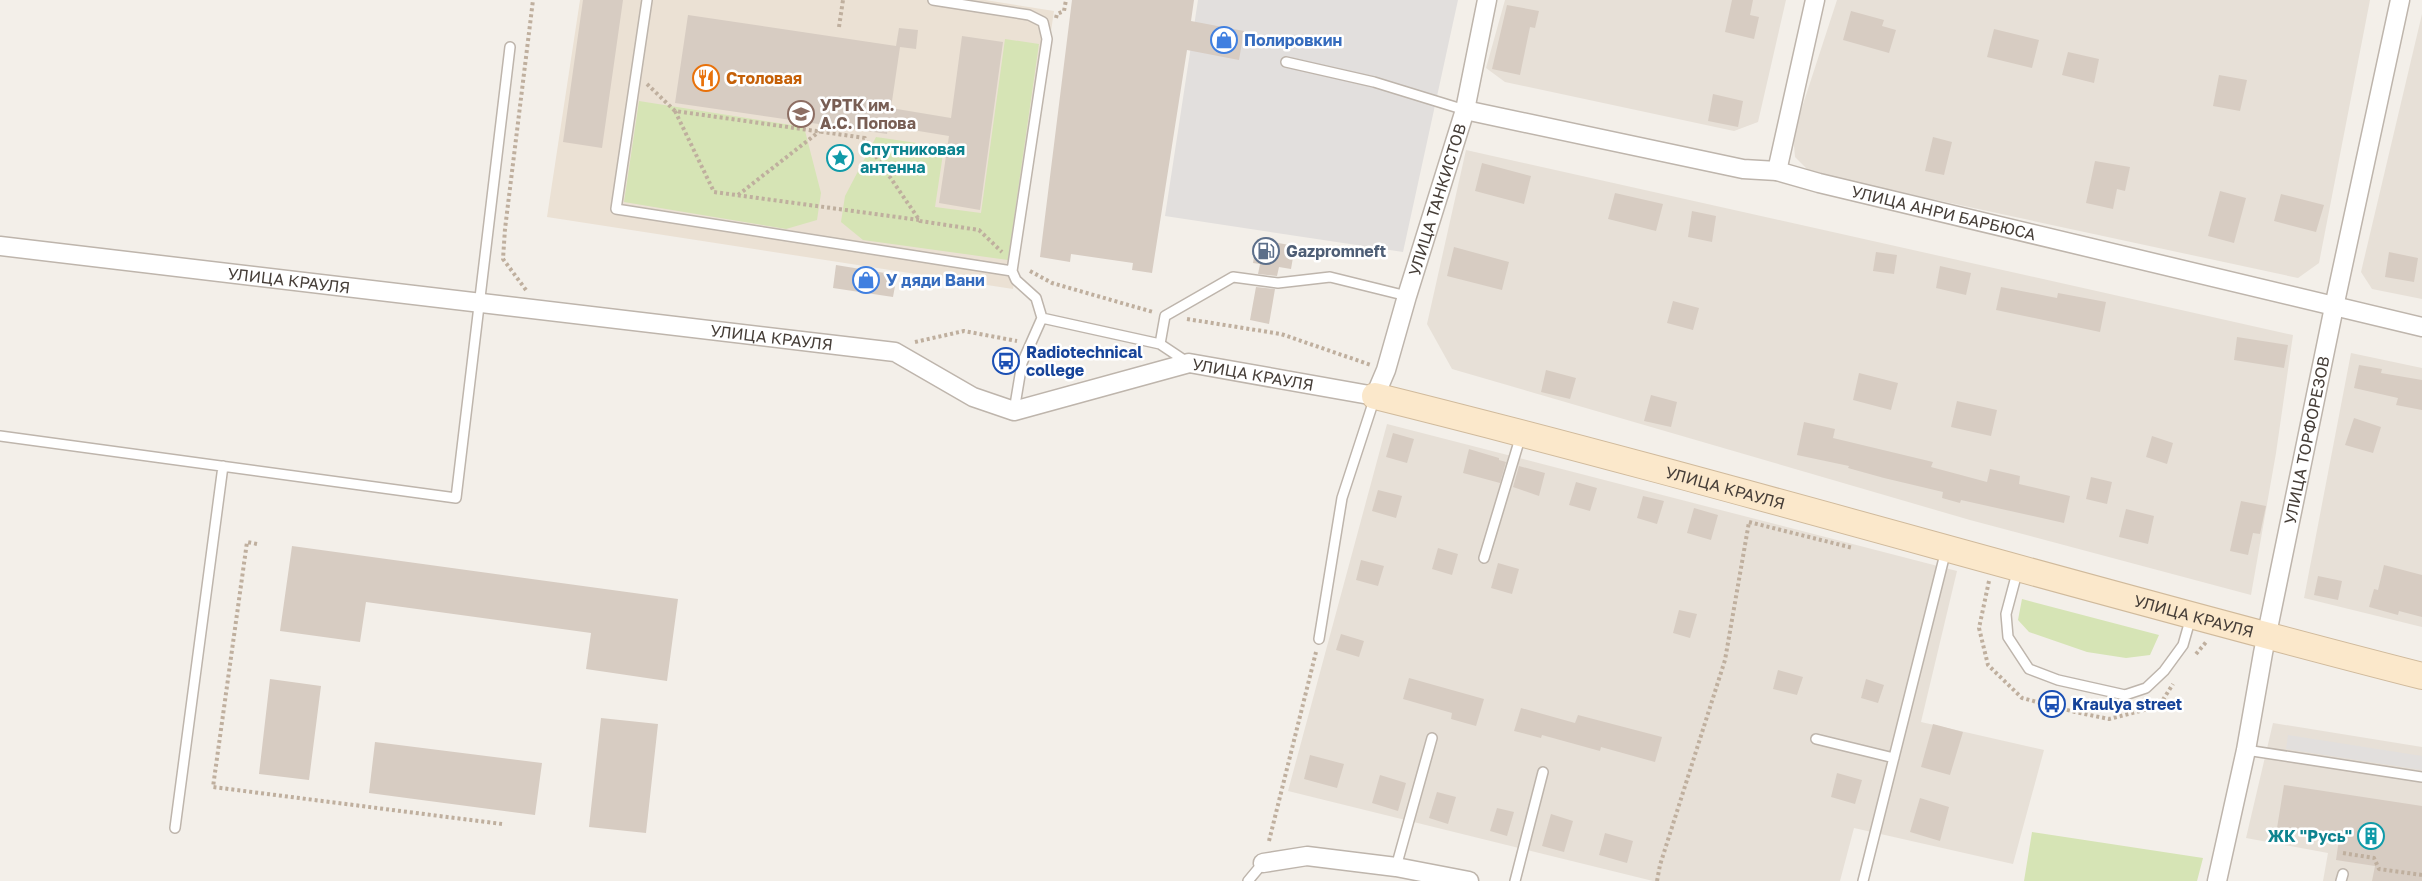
<svg xmlns="http://www.w3.org/2000/svg" width="2422" height="881" viewBox="0 0 2422 881" font-family="'Golos Text',sans-serif">
  <style>
    .residential { fill: #e7e0d7 }
    .education { fill: #ebe1d4 }
    .green { fill: #d6e4b5 }
    .parking { fill: #e2dfdd }
    .building { fill: #d7ccc2 }
    .lines { fill: none; stroke-linecap: round; stroke-linejoin: round }
    .lane-casing { stroke: #beb5ac; stroke-width: 12 }
    .street-casing { stroke: #beb5ac; stroke-width: 21 }
    .secondary-casing { stroke: #d0ba9c; stroke-width: 28 }
    .path { stroke: #bfaf9e; stroke-width: 4; stroke-dasharray: 3 3; stroke-linecap: butt }
    .lane { stroke: #fff; stroke-width: 9 }
    .street { stroke: #fff; stroke-width: 18 }
    .secondary { stroke: #fbe8cb; stroke-width: 26 }
    .labels { text-anchor: middle; dominant-baseline: central; stroke-width: 5; stroke-linejoin: round; paint-order: stroke }
    .shop-label { font-size: 16px; font-weight: bold; fill: #366cbe; stroke: #fff; text-anchor: start }
    .food-label { font-size: 16px; font-weight: bold; fill: #c56008; stroke: #fff; text-anchor: start }
    .education-label { font-size: 16px; font-weight: bold; fill: #785e54; stroke: #fff; text-anchor: start }
    .culture-label { font-size: 16px; font-weight: bold; fill: #0d838f; stroke: #fff; text-anchor: start }
    .street-label { font-size: 16px; fill: #463e38; stroke: #fff }
    .service-label { font-size: 16px; font-weight: bold; fill: #4e5e75; stroke: #fff; text-anchor: start }
    .transit-label { font-size: 16px; font-weight: bold; fill: #164399; stroke: #fff; text-anchor: start }
  </style>
  <rect width="100%" height="100%" fill="#f3efe9"/>
  <!-- residential -->
  <path class="residential" d="M1505 0H1786L1758 122 1734 131 1505 82 1486 68Z
    M1837 0H2370L2319 263 2298 278 1811 173 1795 157 1793 135Z
    M2422 14V299L2372 289 2361 272Z
    M1466 150 2293 335 2276 453 2251 595 1970 520 1452 369 1427 324Z
    M2351 353 2422 368V627L2304 598Z
    M1387 424 1957 571 1921 722 2044 750 2013 864 1854 828 1840 881H1653L1288 791Z
    M2273 723 2422 747V881H2323L2328 853 2246 838Z"/>
  <!-- education -->
  <path class="education" d="M580 0H985L1054 11 1013 289 547 217Z"/>
  <!-- green -->
  <path class="green" d="M1005 39 1039 44 1008 260 863 240 841 222 845 196 876 137 944 147 935 207 981 213Z
    M639 101 804 127 821 193 817 220 786 229 624 202Z
    M2022 599 2159 635 2150 655 2126 658 2087 652 2029 632 2018 620Z
    M2032 832 2203 858 2197 881H2024Z"/>
  <!-- parking -->
  <path class="parking" d="M1198 0H1458L1403 252 1165 216Z
    M2288 735 2422 756V770L2286 749Z"/>
  <!-- building -->
  <path class="building" d="M583 0H623L602 148 563 142Z
    M1072 0H1194L1191 21 1244 31 1239 60 1187 50 1152 273 1132 270 1133 263 1071 254 1070 262 1040 257Z
    M1732 0H1753L1750 15 1759 17 1754 39 1725 32Z
    M1507 5 1539 11 1535 28 1530 27 1520 75 1492 69Z
    M1851 11 1884 20 1882 26 1896 30 1889 53 1843 40Z
    M688 15 896 46 899 28 918 30 916 49 900 47 891 108 951 118 962 36 1003 42 980 210 939 203 949 136 888 126 887 134 675 103Z
    M1994 29 2039 40 2032 68 1987 57Z
    M2068 52 2099 59 2094 83 2062 75Z
    M2219 75 2247 80 2240 111 2213 106Z
    M1713 94 1743 101 1738 127 1708 121Z
    M1933 137 1952 142 1944 175 1925 171Z
    M2095 161 2130 167 2125 191 2117 189 2113 209 2086 203Z
    M1482 163 1531 176 1524 204 1475 191Z
    M2220 191 2246 198 2234 243 2208 236Z
    M1615 193 1663 204 1656 231 1608 219Z
    M2281 194 2324 205 2316 232 2274 221Z
    M1692 211 1716 216 1712 242 1688 237Z
    M1257 239 1295 246 1291 269 1279 267 1277 276 1258 274 1260 264 1253 263Z
    M1454 247 1509 262 1502 290 1447 276Z
    M1876 252 1897 255 1894 274 1873 271Z
    M2389 252 2418 258 2414 282 2385 277Z
    M836 265 897 275 893 297 833 288Z
    M1940 266 1971 273 1966 295 1936 288Z
    M1256 287 1275 289 1269 324 1250 320Z
    M2001 287 2057 298 2058 293 2106 302 2100 332 1996 310Z
    M1673 301 1699 308 1693 330 1667 323Z
    M2237 337 2288 345 2284 368 2234 360Z
    M2359 365 2382 369 2381 373 2422 380V410L2396 405 2398 398 2354 388Z
    M1546 370 1576 378 1570 399 1541 392Z
    M1859 373 1898 383 1891 410 1853 400Z
    M1651 395 1677 402 1671 427 1644 421Z
    M1957 401 1997 410 1991 436 1951 427Z
    M2354 418 2381 427 2373 453 2345 445Z
    M1804 422 1835 429 1833 438 1933 462 1931 467 1987 482 1990 469 2020 476 2019 484 2070 496 2064 523 1961 500 1960 503 1942 498 1943 492 1884 478 1848 468 1849 466 1797 455Z
    M1393 433 1414 439 1407 463 1386 457Z
    M2152 436 2173 443 2167 464 2146 457Z
    M1469 449 1499 458V460L1506 462 1500 483 1463 473Z
    M1519 466 1545 473 1539 496 1513 487Z
    M2091 477 2112 482 2107 504 2086 499Z
    M1576 482 1597 488 1590 511 1569 505Z
    M1378 490 1402 496 1396 518 1372 511Z
    M1643 496 1664 501 1657 524 1637 518Z
    M2241 501 2266 506 2260 534 2253 533 2248 555 2230 551Z
    M1694 508 1718 515 1711 540 1687 533Z
    M2126 509 2154 516 2148 544 2119 537Z
    M292 546 678 599 667 681 586 669 591 633 366 602 360 642 280 631Z
    M1438 548 1458 554 1452 575 1432 569Z
    M1361 560 1384 566 1378 586 1356 580Z
    M1498 563 1519 569 1512 594 1491 588Z
    M2384 565 2422 575V617L2399 611 2398 615 2369 607 2374 589 2378 590Z
    M2318 576 2342 581 2338 600 2314 595Z
    M1679 610 1697 614 1690 638 1673 633Z
    M1341 634 1364 641 1359 657 1336 650Z
    M1778 670 1803 677 1797 695 1773 689Z
    M1409 678 1484 699 1476 726 1451 719 1452 713 1403 699Z
    M270 679 321 686 309 780 259 774Z
    M1866 679 1884 685 1878 703 1861 698Z
    M1521 708 1575 723 1578 715 1662 737 1655 762 1601 747 1600 751 1542 735 1541 738 1514 731Z
    M601 718 658 724 646 833 589 827Z
    M1933 724 1963 732 1950 775 1921 767Z
    M375 742 542 763 535 815 369 793Z
    M1310 755 1344 764 1337 788 1304 779Z
    M1837 773 1862 780 1855 804 1831 797Z
    M1380 775 1406 783 1398 811 1372 803Z
    M2284 785 2422 806V881H2372L2375 866 2336 860 2339 839 2277 828Z
    M1437 792 1456 797 1448 824 1429 818Z
    M1920 798 1949 807 1940 841 1910 832Z
    M1497 808 1514 812 1507 836 1490 831Z
    M1551 814 1573 821 1564 852 1542 846Z
    M1605 833 1633 841 1627 863 1599 855Z"/>
  <g class="lines">
    <defs>
      <path id="lane" d="M647 0 616 209 1012 271
        M933 0 1029 15 1043 22 1047 39 1012 271 1016 280 1036 298 1042 318 1022 363 1014 411
        M1286 62 1374 82 1465 110
        M1042 318 1160 344 1187 362
        M1160 344 1165 316 1233 277 1278 283 1330 277 1407 296
        M0 436 456 498 510 47
        M1484 558 1521 435
        M2018 569 2006 614 2008 637 2029 669 2058 680 2125 695 2146 688 2164 671 2183 645 2191 617
        M1319 639 1342 498 1375 397
        M1816 739 1894 758
        M2246 750 2422 777
        M175 828 223 466
        M1396 867 1432 738
        M1248 881 1263 863
        M1515 881 1543 772
        M1863 881 1946 550
        M2341 881 2343 874"/>
      <g id="street">
        <path id="s1" d="M1465 110 1743 169 1777 171 1819 183 2422 327"/>
        <path d="M1777 171 1815 0"/>
        <path id="s2" d="M0 246 895 352 973 397 1014 411 1189 363 1375 396 1386 370 1407 296 1465 110 1487 0"/>
        <path d="M1263 863 1307 856 1396 867 1469 881"/>
        <path id="s3" d="M2217 881 2246 750 2263 653 2334 307 2400 0"/>
      </g>
      <g id="secondary">
        <path id="s4" d="M1375 396C1726 483 2072 587 2422 676"/>
      </g>
    </defs>
    <!-- lane casing -->
    <use href="#lane" class="lane-casing"/>
    <!-- street casing -->
    <use href="#street" class="street-casing"/>
    <!-- secondary casing -->
    <use href="#secondary" class="secondary-casing"/>
    <!-- path -->
    <path class="path" d="M1056 18 1057 14 1064 11 1066 0
      M839 27 843 0
      M647 84 675 111 865 138 868 145 920 221 979 230 1002 252
      M675 111 714 192 919 220
      M738 195 820 131
      M1030 271 1052 283 1153 312
      M526 290 503 259 505 229 533 0
      M1187 319 1281 334 1371 365
      M915 342 964 331 1017 341
      M1749 522 1853 548
      M257 544 247 542 213 787 502 824
      M1989 581 1979 628 1988 665 2022 698 2075 712 2109 719 2159 706 2173 684
      M2196 654 2207 641
      M1269 841 1316 652
      M2343 853 2374 858 2379 869 2422 875
      M1657 881 1660 865 1725 660 1749 522"/>
    <!-- lane -->
    <use href="#lane" class="lane"/>
    <!-- street -->
    <use href="#street" class="street"/>
    <!-- secondary -->
    <use href="#secondary" class="secondary"/>
  </g>
  <!-- icons -->
  <defs>
    <symbol id="shop-ring" viewBox="-11 -11 22 22"><circle r="9.5" fill="#fff" stroke="#3f7fe0" stroke-width="1.5"/><path d="M-5-2.5h2.3a2.7 3.5 0 0 1 5.4 0H5L5.5 6h-11ZM-1.5-2.5h3a1.5 2.3 0 0 0-3 0Z" fill="#3f7fe0"/></symbol>
    <symbol id="restaurant-ring" viewBox="-11 -11 22 22"><circle r="9.5" fill="#fff" stroke="#e8710a" stroke-width="1.5"/><path d="M-5-6h1v4h1v-4h1v4h1v-4h1v5L-1.5 .5V6h-2V.5L-5-1ZM5-6V6H3V1.5H1.5Q1.5-4 5-6Z" fill="#e8710a"/></symbol>
    <symbol id="university-ring" viewBox="-11 -11 22 22"><circle r="9.5" fill="#fff" stroke="#8d6e63" stroke-width="1.5"/><path d="M0-5L7-2L0 1L-7-2ZM-4 1L0 2.5L4 1V4Q0 6-4 4Z" fill="#8d6e63"/></symbol>
    <symbol id="sight-ring" viewBox="-11 -11 22 22"><circle r="9.5" fill="#fff" stroke="#0f9aa8" stroke-width="1.5"/><path d="M0-6L1.8-2.2L6-1.7L2.9 1.2L3.7 5.4L0 3.3L-3.7 5.4L-2.9 1.2L-6-1.7L-1.8-2.2Z" fill="#0f9aa8"/></symbol>
    <symbol id="fuel-ring" viewBox="-11 -11 22 22"><circle r="9.5" fill="#fff" stroke="#5c6f8a" stroke-width="1.5"/><path d="M-5.5-6h7V0h2V4h1.3V-2.5L3-4.5l.8-.8L6-3V5H2.5V1h-1V6h-7ZM-4.2-4.7v3.2H.2V-4.7Z" fill="#5c6f8a"/></symbol>
    <symbol id="bus-ring" viewBox="-11 -11 22 22"><circle r="9.5" fill="#fff" stroke="#1a4fb4" stroke-width="1.5"/><path d="M-5-6H5V4H4V6H2V4H-2V6H-4V4H-5ZM-3.5-4V0h7V-4ZM-3.5 1.2v1.5H-2V1.2ZM2 1.2v1.5H3.5V1.2Z" fill="#1a4fb4"/></symbol>
    <symbol id="building-ring" viewBox="-11 -11 22 22"><circle r="9.5" fill="#fff" stroke="#0f9aa8" stroke-width="1.5"/><path d="M-4-6H4V6H1V3H-1V6H-4ZM-2.5-4.3h1.7v1.8h-1.7ZM.8-4.3h1.7v1.8H.8ZM-2.5-1h1.7V.8h-1.7ZM.8-1h1.7V.8H.8Z" fill="#0f9aa8"/></symbol>
  </defs>
  <g fill-rule="evenodd">
    <use href="#shop-ring" x="1209" y="25" width="30" height="30"/>
    <use href="#restaurant-ring" x="691" y="63" width="30" height="30"/>
    <use href="#university-ring" x="786" y="99" width="30" height="30"/>
    <use href="#sight-ring" x="825" y="143" width="30" height="30"/>
    <use href="#fuel-ring" x="1251" y="236" width="30" height="30"/>
    <use href="#shop-ring" x="851" y="265" width="30" height="30"/>
    <use href="#bus-ring" x="991" y="346" width="30" height="30"/>
    <use href="#bus-ring" x="2037" y="689" width="30" height="30"/>
    <use href="#building-ring" x="2356" y="821" width="30" height="30"/>
  </g>
  <g class="labels">
    <!-- shop labels -->
    <g class="shop-label">
      <text x="1244" y="40">Полировкин</text>
      <text x="886" y="280">У дяди Вани</text>
    </g>
    <!-- food labels -->
    <g class="food-label">
      <text x="726" y="78">Столовая</text>
    </g>
    <!-- education labels -->
    <g class="education-label">
      <text x="820" y="105">УРТК им.<tspan x="820" dy="18">А.С. Попова</tspan></text>
    </g>
    <!-- culture labels -->
    <g class="culture-label">
      <text x="860" y="149">Спутниковая<tspan x="860" dy="18">антенна</tspan></text>
      <text x="2352" y="836" text-anchor="end">ЖК "Русь"</text>
    </g>
    <!-- street labels -->
    <g class="street-label">
      <text stroke="none"><textPath href="#s2" startOffset="1611">УЛИЦА ТАНКИСТОВ</textPath></text>
      <text stroke="none"><textPath href="#s1" startOffset="490">УЛИЦА АНРИ БАРБЮСА</textPath></text>
      <text stroke="none"><textPath href="#s2" startOffset="291">УЛИЦА КРАУЛЯ</textPath></text>
      <text stroke="none"><textPath href="#s2" startOffset="777">УЛИЦА КРАУЛЯ</textPath></text>
      <text stroke="none"><textPath href="#s2" startOffset="1281">УЛИЦА КРАУЛЯ</textPath></text>
      <text stroke="none"><textPath href="#s3" startOffset="450">УЛИЦА ТОРФОРЕЗОВ</textPath></text>
      <text stroke="none"><textPath href="#s4" startOffset="362">УЛИЦА КРАУЛЯ</textPath></text>
      <text stroke="none"><textPath href="#s4" startOffset="848">УЛИЦА КРАУЛЯ</textPath></text>
    </g>
    <!-- service labels -->
    <g class="service-label">
      <text x="1286" y="251">Gazpromneft</text>
    </g>
    <!-- transit labels -->
    <g class="transit-label">
      <text x="1026" y="352">Radiotechnical<tspan x="1026" dy="18">college</tspan></text>
      <text x="2072" y="704">Kraulya street</text>
    </g>
  </g>
</svg>
